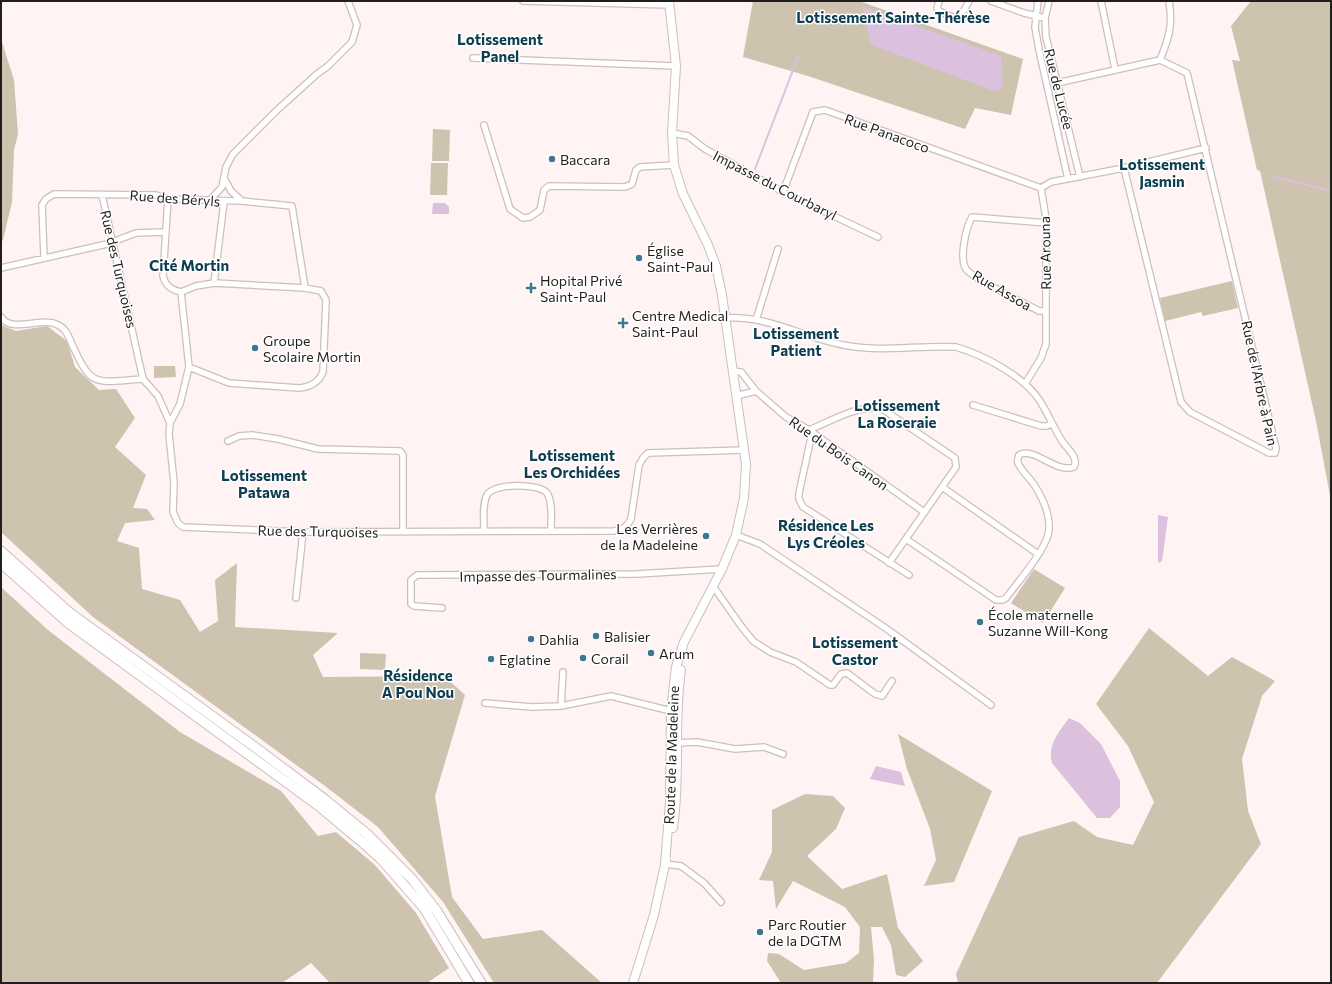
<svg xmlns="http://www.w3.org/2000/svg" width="1332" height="984" viewBox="0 0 1332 984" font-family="Commissioner,sans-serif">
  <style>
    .green { fill: #cdc3ae }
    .water { fill: #dbc1de }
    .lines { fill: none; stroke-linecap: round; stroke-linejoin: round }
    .stream { stroke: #dbc1de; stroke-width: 2 }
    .minor-casing { stroke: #ccbfbe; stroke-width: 8 }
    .secondary-casing { stroke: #ccbfbe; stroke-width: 10 }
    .primary-casing { stroke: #ccbfbe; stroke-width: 11 }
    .minor { stroke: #fff; stroke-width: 5.5 }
    .secondary { stroke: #fff; stroke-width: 8 }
    .primary { stroke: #fff; stroke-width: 9 }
    .poi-dot { fill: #3d768f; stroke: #fff; stroke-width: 1.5 }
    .labels { text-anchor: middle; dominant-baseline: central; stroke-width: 3; stroke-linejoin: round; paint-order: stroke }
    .street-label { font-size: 14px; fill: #221e1d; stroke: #fff }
    .poi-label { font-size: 14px; fill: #221e1d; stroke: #fff; text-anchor: start }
    .neighbourhood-label { font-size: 15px; font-weight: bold; fill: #0d3e51; stroke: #fff }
  </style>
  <rect width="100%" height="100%" fill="#fff4f3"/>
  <!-- green -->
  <path class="green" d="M753 1H859L1023 59 1011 115 975 108 965 129 808 76 743 57Z
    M1251 1H1331V501L1316 421 1260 171 1257 170 1232 60 1240 61 1231 26Z
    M1 39 14 80 18 134 14 150 12 202 3 240 1 243Z
    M433 129 450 130 449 161H432Z
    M431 163H448L447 195H430Z
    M1232 281 1238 308 1203 316 1201 312 1165 321 1160 298Z
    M1 325 16 331 47 326 67 341 75 367 99 390 116 389 135 418 115 447 146 475 133 508 147 509 155 520 125 523 117 541 139 548 142 589 180 600 200 632 218 621 215 580 237 563 235 627 338 633 313 655 323 677 444 676 465 695 435 796 452 897 483 939 542 930 602 983H494L443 902 378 827 325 786 93 617 1 532Z
    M154 366H175L176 377 154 378Z
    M1034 569 1065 588 1043 623 1011 603Z
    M1 587 48 630 180 732 281 791 318 836 336 832 375 865 416 913 449 968 427 983H330L311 963 282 983H1Z
    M1149 628 1208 676 1232 657 1275 681 1262 696 1242 759 1248 811 1261 844 1157 983H958L956 974 1019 837 1074 821 1097 837 1133 845 1154 802 1128 746 1096 704Z
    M360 653 386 654 385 670 360 669Z
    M898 734 992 791 954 882 924 886 936 860 930 829 907 769Z
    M805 794 833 796 845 808 836 829 807 856 842 889 887 874 898 928 923 961 905 977 896 975 891 945 882 927H871L874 960 873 983H781L767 961 768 953 779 954 804 970 846 963 859 953 860 927 845 907 793 881 776 909 773 881 759 880 772 852V810Z"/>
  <!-- water -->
  <path class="water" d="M863 7 1001 56 1003 87 1000 90 994 91 874 46 870 42Z
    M433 203H445L449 207V214H432Z
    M1158 515 1168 517 1162 561 1158 563Z
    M1069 718 1080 723 1101 744 1120 781V807L1110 818H1097L1052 763C1047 745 1059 732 1069 718Z
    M876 766 901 772 905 786 870 779Z"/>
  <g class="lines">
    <!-- stream -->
    <path class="stream" d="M755 169 798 57
      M1274 177 1331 191"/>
    <defs>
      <path id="minor" d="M523 1 670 5
        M939 1 937 8 939 11 957 19 960 18 969 1
        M991 1 1024 13 1045 18
        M1038 1 1035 27 1039 50 1068 179
        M1049 1 1045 18 1046 37 1080 177
        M1101 1 1115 69
        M473 58 676 66
        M1160 60C1169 38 1173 25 1169 1
        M1057 83 1160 60 1187 73 1276 448 1275 453H1269L1190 412 1181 402 1124 168
        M484 125 510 209 523 218 530 217 540 210 544 190 549 186 625 187 632 184 636 170 640 167 674 165
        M672 133 688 136 705 149 783 192 878 237
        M225 180 231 191 242 201
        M1041 188 1051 182 1124 168 1206 148
        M783 192 813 112 825 110 1041 188
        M102 195 143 379 158 396 170 423 169 434 174 483 173 512 178 523 183 527 303 532 614 531C623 529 627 527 631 519L639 465 643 458 648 453 745 450
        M168 199 163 276C165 285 171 290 181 292
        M209 201 222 187 226 167 233 154 275 112 317 74 328 66 352 42 357 25 348 1
        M44 257 42 205 46 199 54 194 156 195 168 199 242 201 292 206 305 288
        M1 268 107 244 136 233 165 232
        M214 283 224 202
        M181 292 196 286 214 283 305 288 321 291 326 300 323 372C319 382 310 387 299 388L229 383 189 367
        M1046 311H1039C1025 303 973 279 966 269 959 258 966 227 972 217L1046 223
        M1 317C12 334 41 316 58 325 65 328 68 335 71 342 92 389 94 382 143 379
        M726 318C770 315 807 340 849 346 884 352 920 345 956 347 983 355 1024 376 1040 401 1048 414 1054 428 1062 441 1067 449 1079 457 1074 467 1056 474 1034 446 1019 455 1018 458 1017 460 1018 463 1022 472 1030 478 1035 486 1043 499 1052 519 1048 535 1043 553 1018 582 1006 598L1002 600H996L906 539
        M756 320 778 249
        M732 371 741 372 756 391 786 417 809 430 924 512
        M1025 384 1041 358 1046 344V219L1041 188
        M736 396 756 391
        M973 405 1041 426H1047L1052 423
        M170 423 180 404 189 367 181 292
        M809 430C831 421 857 405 881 408L955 458 956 467 889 563
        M812 433 799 493V499L803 507 909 575
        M228 441 239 436 252 435 278 439 318 449 400 451 403 455V531
        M942 487 1038 554
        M484 531C484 521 482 504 487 495 494 483 539 483 547 493 553 502 551 520 551 530
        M736 535 760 544 887 629 991 705
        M713 586 741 626 753 641 770 652 796 662 830 685H833L841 674 847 673 875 694 882 696 892 681
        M296 598 303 532
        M442 608 414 606 411 604V580L417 575 636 574 722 569
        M485 703 532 707 561 706 611 696 671 711
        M561 706 563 672
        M675 743 697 742 735 749 764 747 783 754
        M665 864 681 866 704 883 721 902"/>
      <path id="secondary" d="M673 828C681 775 673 722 681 670
        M665 864 670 802 671 711 676 667 684 642 722 569 736 535 744 498 746 464 722 295 716 266 708 245 683 194 674 165 672 133 676 66 669 1
        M633 983 654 915 666 860"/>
      <path id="primary" d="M1 551 70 613 252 745 323 798 367 834 412 879 436 910 481 983
        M1 563 67 622 319 806 362 842 382 860 424 908 469 983"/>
    </defs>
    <!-- minor casing -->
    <use href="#minor" class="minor-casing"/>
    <!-- secondary casing -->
    <use href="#secondary" class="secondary-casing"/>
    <!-- primary casing -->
    <use href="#primary" class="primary-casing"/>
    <!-- minor -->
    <use href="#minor" class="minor"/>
    <!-- secondary -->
    <use href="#secondary" class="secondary"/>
    <!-- primary -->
    <use href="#primary" class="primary"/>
  </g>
  <!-- markers -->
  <g class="poi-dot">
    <circle cx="552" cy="159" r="4"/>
    <circle cx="639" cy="258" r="4"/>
    <path d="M529 282h4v4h4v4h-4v4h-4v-4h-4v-4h4z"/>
    <path d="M621 317h4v4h4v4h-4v4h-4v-4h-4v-4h4z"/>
    <circle cx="255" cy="348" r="4"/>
    <circle cx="706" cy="536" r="4"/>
    <circle cx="980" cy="622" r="4"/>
    <circle cx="596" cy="636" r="4"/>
    <circle cx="531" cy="639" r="4"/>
    <circle cx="651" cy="653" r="4"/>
    <circle cx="583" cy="658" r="4"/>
    <circle cx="491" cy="659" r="4"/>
    <circle cx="760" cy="932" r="4"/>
  </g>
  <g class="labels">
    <!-- street labels -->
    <g class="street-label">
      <text transform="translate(1059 89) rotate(76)">Rue de Lucée</text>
      <text transform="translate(887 133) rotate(20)">Rue Panacoco</text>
      <text transform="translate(775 185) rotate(27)">Impasse du Courbaryl</text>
      <text transform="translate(175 198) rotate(4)">Rue des Béryls</text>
      <text transform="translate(1045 253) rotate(-91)">Rue Arouna</text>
      <text transform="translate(119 269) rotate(77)">Rue des Turquoises</text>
      <text transform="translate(1002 290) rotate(30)">Rue Assoa</text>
      <text transform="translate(1260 383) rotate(78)">Rue de l'Arbre à Pain</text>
      <text transform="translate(839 453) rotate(35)">Rue du Bois Canon</text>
      <text transform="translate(318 531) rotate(1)">Rue des Turquoises</text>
      <text transform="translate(538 575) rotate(-1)">Impasse des Tourmalines</text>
      <text transform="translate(671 755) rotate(-88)">Route de la Madeleine</text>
    </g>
    <!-- poi labels -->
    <g class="poi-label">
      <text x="560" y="159">Baccara</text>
      <text x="647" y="250">Église<tspan x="647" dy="16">Saint-Paul</tspan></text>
      <text x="540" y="280">Hopital Privé<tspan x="540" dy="16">Saint-Paul</tspan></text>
      <text x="632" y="315">Centre Medical<tspan x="632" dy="16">Saint-Paul</tspan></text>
      <text x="263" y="340">Groupe<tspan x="263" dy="16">Scolaire Mortin</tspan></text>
      <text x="698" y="528" text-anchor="end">Les Verrières<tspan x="698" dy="16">de la Madeleine</tspan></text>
      <text x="988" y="614">École maternelle<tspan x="988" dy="16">Suzanne Will-Kong</tspan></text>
      <text x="604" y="636">Balisier</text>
      <text x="539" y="639">Dahlia</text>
      <text x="659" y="653">Arum</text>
      <text x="591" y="658">Corail</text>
      <text x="499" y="659">Eglatine</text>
      <text x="768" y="924">Parc Routier<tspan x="768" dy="16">de la DGTM</tspan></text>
    </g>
    <!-- neighbourhood labels -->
    <g class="neighbourhood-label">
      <text x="893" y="17">Lotissement Sainte-Thérèse</text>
      <text x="500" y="39">Lotissement<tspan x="500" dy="17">Panel</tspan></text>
      <text x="1162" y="164">Lotissement<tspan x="1162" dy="17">Jasmin</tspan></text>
      <text x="189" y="265">Cité Mortin</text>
      <text x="796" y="333">Lotissement<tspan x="796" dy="17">Patient</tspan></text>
      <text x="897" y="405">Lotissement<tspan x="897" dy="17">La Roseraie</tspan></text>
      <text x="572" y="455">Lotissement<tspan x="572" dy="17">Les Orchidées</tspan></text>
      <text x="264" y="475">Lotissement<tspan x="264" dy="17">Patawa</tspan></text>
      <text x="826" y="525">Résidence Les<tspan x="826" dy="17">Lys Créoles</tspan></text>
      <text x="855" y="642">Lotissement<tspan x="855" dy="17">Castor</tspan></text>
      <text x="418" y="675">Résidence<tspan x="418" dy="17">A Pou Nou</tspan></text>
    </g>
  </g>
  <!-- border -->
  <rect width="1332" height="984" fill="none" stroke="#221e1d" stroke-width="4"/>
</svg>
